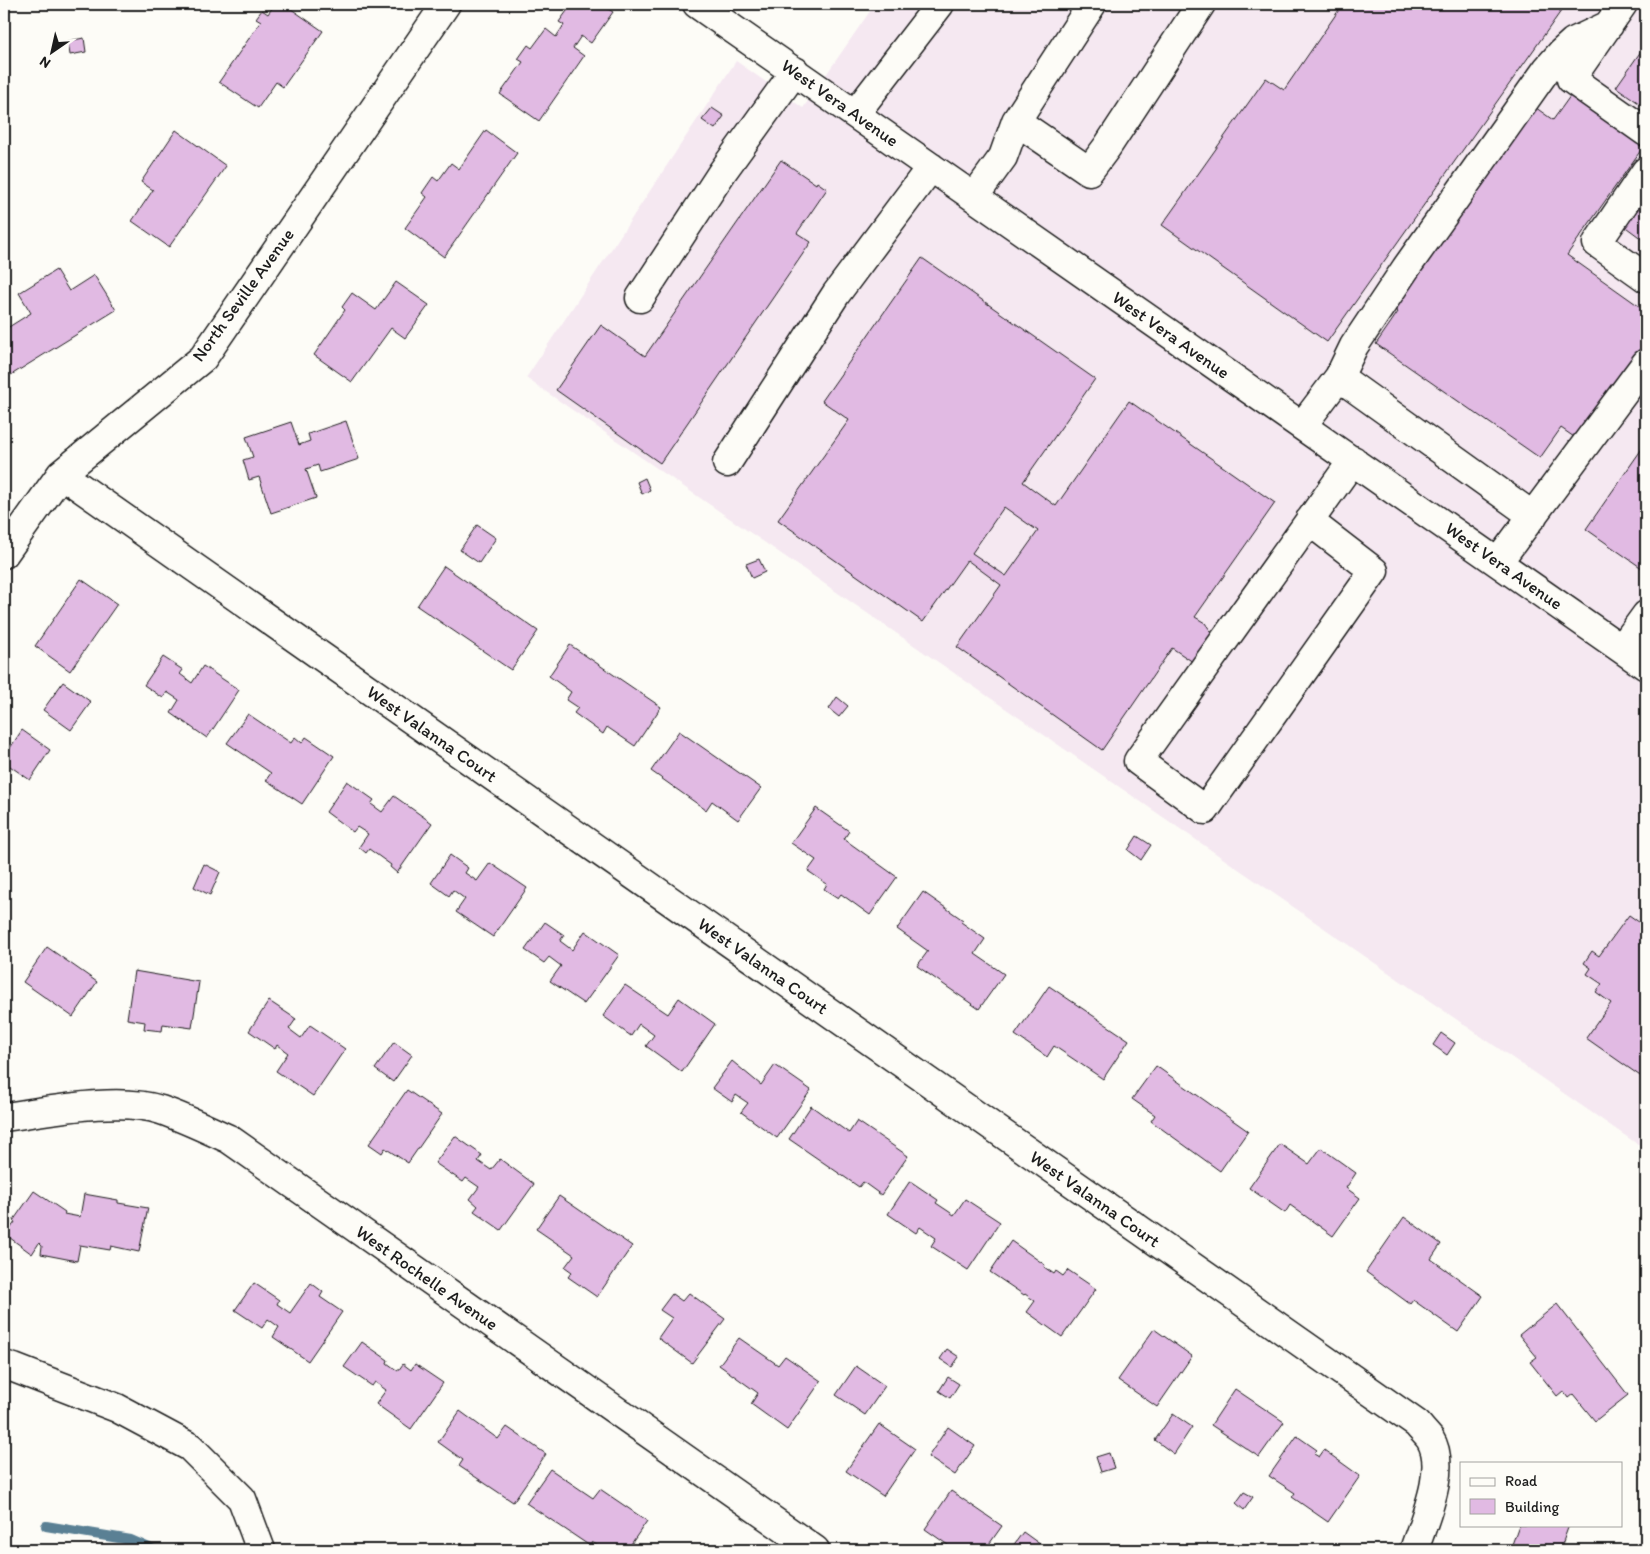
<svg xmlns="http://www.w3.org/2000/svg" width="1650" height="1554" viewBox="0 0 1650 1554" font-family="Itim,sans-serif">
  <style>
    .built { fill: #f5e8f1 }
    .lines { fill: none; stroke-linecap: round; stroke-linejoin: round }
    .stream { stroke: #5a8094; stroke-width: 10 }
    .building { fill: #e1bae3; stroke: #1c1c1c; fill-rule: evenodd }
    .minor-casing { stroke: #1c1c1c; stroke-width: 31 }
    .minor { stroke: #fdfcf7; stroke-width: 28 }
    .labels { text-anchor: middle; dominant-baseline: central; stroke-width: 5; stroke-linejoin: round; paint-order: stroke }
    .street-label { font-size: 18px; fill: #1c1c1c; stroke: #fdfcf7 }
  </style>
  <rect width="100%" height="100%" fill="#fdfcf7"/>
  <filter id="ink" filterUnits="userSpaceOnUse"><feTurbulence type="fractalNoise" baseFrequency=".02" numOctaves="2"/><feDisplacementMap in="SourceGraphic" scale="10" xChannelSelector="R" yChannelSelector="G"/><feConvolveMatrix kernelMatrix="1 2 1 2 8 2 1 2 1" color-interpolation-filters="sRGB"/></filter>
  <g filter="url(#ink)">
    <!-- built -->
    <path class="built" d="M875 4H1646V1150L526 378 736 61 803 108Z"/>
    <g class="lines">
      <!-- stream -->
      <path class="stream" d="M46 1526 131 1540 154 1550"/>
    </g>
    <!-- building -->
    <path class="building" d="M275 4H284L323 31 283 87 276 82 258 108 219 82 261 21 256 18 262 10 268 14Z
      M572 4H601L613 12 591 43 581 36 573 48 584 56 539 121 500 94 523 62 518 59 528 45 532 48 546 29 556 37 564 25 559 22Z
      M1343 4H1566L1327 342 1162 225 1266 78 1284 90Z
      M84 38 86 52 70 55 68 41Z
      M1646 44V108L1616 87Z
      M1573 92 1646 143 1567 255 1646 311V342L1577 439 1561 428 1540 458 1376 344 1398 312 1390 306 1532 105 1553 120Z
      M712 108 724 116 715 129 702 120Z
      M176 130 226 166 169 247 132 221 153 190 141 182Z
      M486 130 517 153 444 257 405 228 427 197 422 193 433 177 438 181 451 163 459 169Z
      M781 160 816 184 817 182 827 189 797 233 811 242 660 463 556 390 601 325 645 356Z
      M1646 192V242L1623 225Z
      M922 258 1095 379 1023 482 1056 506 1129 401 1275 503 1195 617 1205 623 1215 637 1196 664 1172 648 1102 750 957 647 1001 585 967 560 923 622 778 520 849 420 822 401ZM1004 507 1038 531 1006 576 972 553Z
      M56 270 69 291 94 275 116 310 11 375 4 363V330L31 313 19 293Z
      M396 282 429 305 405 338 391 328 352 382 314 355 345 310 342 307 352 293 376 310Z
      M346 421 359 459 320 472 318 465 306 469 316 498 271 513 259 477 249 480 243 460 253 457 246 437 291 422 299 445 310 441 308 434Z
      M1646 443V571L1586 529Z
      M645 478 650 490 642 494 637 482Z
      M477 525 496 538 479 563 460 550Z
      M759 559 765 572 752 578 746 564Z
      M444 566 538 631 511 670 417 606Z
      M81 579 117 604 70 671 35 646Z
      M570 645 661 707 635 746 607 727 603 734 574 713 578 708 566 700 571 692 549 676Z
      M163 657 183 670 180 674 192 683 203 666 239 690 207 738 171 713 179 700 167 692 163 698 144 685Z
      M63 682 91 702 71 730 43 710Z
      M837 697 848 706 839 717 829 709Z
      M248 714 291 743 295 737 302 743 306 737 334 756 302 804 266 780 271 773 227 743Z
      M22 730 50 750 30 780 4 762V757Z
      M679 731 761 788 738 820 712 801 706 810 651 771Z
      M347 781 374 800 371 804 382 812 394 796 432 823 397 873 390 867 391 865 369 849 366 853 359 847 368 834 357 827 353 832 326 812Z
      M816 808 849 831 844 839 897 877 870 915 841 894 838 898 824 889 827 884 808 871 816 860 791 843Z
      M1137 836 1151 845 1141 860 1128 850Z
      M450 855 468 868 465 873 477 881 490 863 527 888 493 937 456 912 465 899 453 890 449 896 431 883Z
      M204 864 220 872 210 895 194 887Z
      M923 892 963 920 961 922 985 939 975 954 1004 974 979 1009 917 966 928 951 897 929Z
      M1629 915 1643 925 1646 922V1080L1586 1038 1611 1003 1596 992 1602 984 1587 974 1591 968 1584 963 1592 951 1599 956Z
      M545 922 564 935 560 941 572 950 585 931 619 955 584 1004 550 981 561 966 549 957 544 963 525 950Z
      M47 947 97 982 73 1017 23 982Z
      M134 971 199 982 192 1028 163 1024 162 1031 144 1029 145 1022 127 1019Z
      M625 985 668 1014 679 998 715 1024 682 1072 646 1046 654 1035 639 1024 631 1036 603 1016Z
      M1049 986 1129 1040 1103 1079 1054 1046 1047 1057 1015 1035Z
      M269 1001 296 1019 289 1029 301 1038 310 1025 345 1049 313 1096 276 1071 288 1053 277 1045 275 1049 249 1031Z
      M1441 1033 1455 1043 1447 1055 1433 1045Z
      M394 1042 412 1055 393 1082 375 1069Z
      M732 1061 761 1085 775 1065 811 1090 777 1138 741 1112 748 1103 736 1095 732 1102 712 1088Z
      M1156 1066 1248 1131 1220 1171 1151 1121 1155 1115 1132 1099Z
      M407 1090 442 1114 408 1163 385 1148 382 1153 369 1144Z
      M811 1106 849 1133 857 1121 908 1156 881 1195 863 1182 859 1187 789 1139Z
      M455 1136 482 1155 478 1161 491 1170 500 1159 534 1184 501 1230 474 1211 478 1206 470 1199 479 1187 466 1178 463 1182 435 1163Z
      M1280 1144 1309 1164 1321 1148 1356 1173 1346 1188 1360 1198 1333 1236 1290 1205 1285 1213 1249 1188Z
      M910 1181 938 1200 936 1203 954 1215 965 1199 1000 1222 968 1270 931 1246 936 1238 920 1227 916 1233 888 1214Z
      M34 1191 65 1212 64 1214 80 1217 84 1194 118 1200V1203L148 1208 139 1252 111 1246 110 1250 80 1245 77 1261 41 1254 42 1246 39 1243 32 1254 6 1235 15 1222 13 1221Z
      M559 1196 632 1246 597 1297 568 1277 572 1272 565 1267 574 1255 536 1229Z
      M1404 1217 1441 1244 1431 1259 1483 1296 1458 1332 1413 1300 1410 1304 1366 1272Z
      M1011 1241 1045 1265 1044 1267 1054 1274 1056 1271 1063 1276 1068 1270 1096 1289 1062 1337 1027 1312 1035 1301 1025 1294 1024 1295 990 1272Z
      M254 1283 279 1300 277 1304 290 1313 311 1283 323 1292 320 1297 342 1312 308 1361 273 1337 279 1327 268 1319 262 1328 235 1310Z
      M689 1293 725 1319 692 1363 658 1338 672 1318 660 1310 672 1294 682 1301Z
      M1557 1304 1628 1395 1595 1421 1573 1394 1568 1398 1563 1391 1557 1396 1530 1362 1537 1357 1519 1335Z
      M1154 1329 1192 1356 1157 1407 1118 1380Z
      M739 1338 778 1365 785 1356 821 1381 787 1430 751 1404 758 1393 719 1365Z
      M362 1342 388 1360 387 1363 398 1371 403 1364 411 1370 415 1364 443 1383 411 1429 376 1404 386 1390 375 1382 372 1386 344 1367Z
      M947 1349 959 1357 952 1367 940 1359Z
      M856 1366 885 1386 865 1415 836 1395Z
      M948 1377 959 1384 950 1398 939 1391Z
      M1235 1389 1284 1422 1259 1457 1211 1425Z
      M460 1411 498 1439 507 1427 546 1454 513 1502 459 1466 463 1460 438 1442Z
      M1173 1414 1192 1427 1174 1454 1155 1440Z
      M879 1424 915 1449 883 1496 846 1471Z
      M948 1427 975 1446 955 1475 928 1457Z
      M1297 1436 1317 1450 1314 1454 1319 1457 1324 1450 1360 1476 1328 1522 1292 1497 1295 1493 1269 1476Z
      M1109 1453 1114 1468 1101 1472 1096 1457Z
      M550 1469 593 1498 600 1489 647 1521 627 1550H604L592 1542 590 1546 526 1503Z
      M951 1491 1002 1526 985 1550H955L925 1529Z
      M1244 1492 1253 1497 1244 1510 1236 1503Z
      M1519 1525H1569L1560 1550H1510Z
      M1023 1532 1048 1550H1010Z"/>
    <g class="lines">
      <defs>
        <path id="minor" d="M697 4 1646 666
          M1623 4 1571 79 1646 132
          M855 114 940 4
          M1016 121 1092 4
          M1646 171 1597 243 1646 278
          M974 197 1003 157 1016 121 1089 171 1107 147 1201 4
          M640 298 723 171 795 71
          M1339 377 1533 516
          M1302 426 1339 377 1354 346 1406 268 1547 69 1562 52 1573 42 1609 25
          M727 463 836 294 931 167
          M61 474 1417 1424C1421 1429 1426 1434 1430 1439 1448 1468 1424 1520 1414 1550
          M1309 521 1374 571 1205 810 1138 761 1353 460
          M4 554 61 474 203 358 446 4
          M1498 562 1646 363
          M1622 648 1646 615
          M4 1117C48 1111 119 1096 161 1110 184 1118 207 1129 229 1139L815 1550
          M4 1365 14 1368 117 1408 190 1447 242 1499 261 1550"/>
      </defs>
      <!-- minor casing -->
      <use href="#minor" class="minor-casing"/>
      <!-- minor -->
      <use href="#minor" class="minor"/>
    </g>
  </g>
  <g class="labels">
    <!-- street labels -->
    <g class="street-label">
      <text transform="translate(840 103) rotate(35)">West Vera Avenue</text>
      <text transform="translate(243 295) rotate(-54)">North Seville Avenue</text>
      <text transform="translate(1171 335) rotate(35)">West Vera Avenue</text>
      <text transform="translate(1504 566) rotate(35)">West Vera Avenue</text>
      <text transform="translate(432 734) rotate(35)">West Valanna Court</text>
      <text transform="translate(763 966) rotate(35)">West Valanna Court</text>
      <text transform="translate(1095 1199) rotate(35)">West Valanna Court</text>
      <text transform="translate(427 1278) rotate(35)">West Rochelle Avenue</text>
    </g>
  </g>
  <!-- margin -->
  <rect width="1650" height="1554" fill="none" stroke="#fdfcf7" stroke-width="20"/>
  <rect x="10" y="10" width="1630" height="1534" fill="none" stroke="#1c1c1c" stroke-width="2" filter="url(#ink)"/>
  <!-- legend -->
  <rect x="1460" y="1462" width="162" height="65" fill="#fdfcf7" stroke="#a3a29f"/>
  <rect x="1470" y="1478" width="25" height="8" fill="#fdfcf7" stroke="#a3a29f"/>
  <text x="1505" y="1486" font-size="15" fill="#1c1c1c">Road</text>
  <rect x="1470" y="1499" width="25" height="15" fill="#e1bae3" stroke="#a3a29f"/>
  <text x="1505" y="1512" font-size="15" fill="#1c1c1c">Building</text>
  <!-- north arrow -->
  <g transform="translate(52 52) rotate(214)" stroke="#fdfcf7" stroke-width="4" paint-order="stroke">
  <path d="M0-4L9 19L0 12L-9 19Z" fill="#1c1c1c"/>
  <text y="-8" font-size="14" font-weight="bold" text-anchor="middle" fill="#1c1c1c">N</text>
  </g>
</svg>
